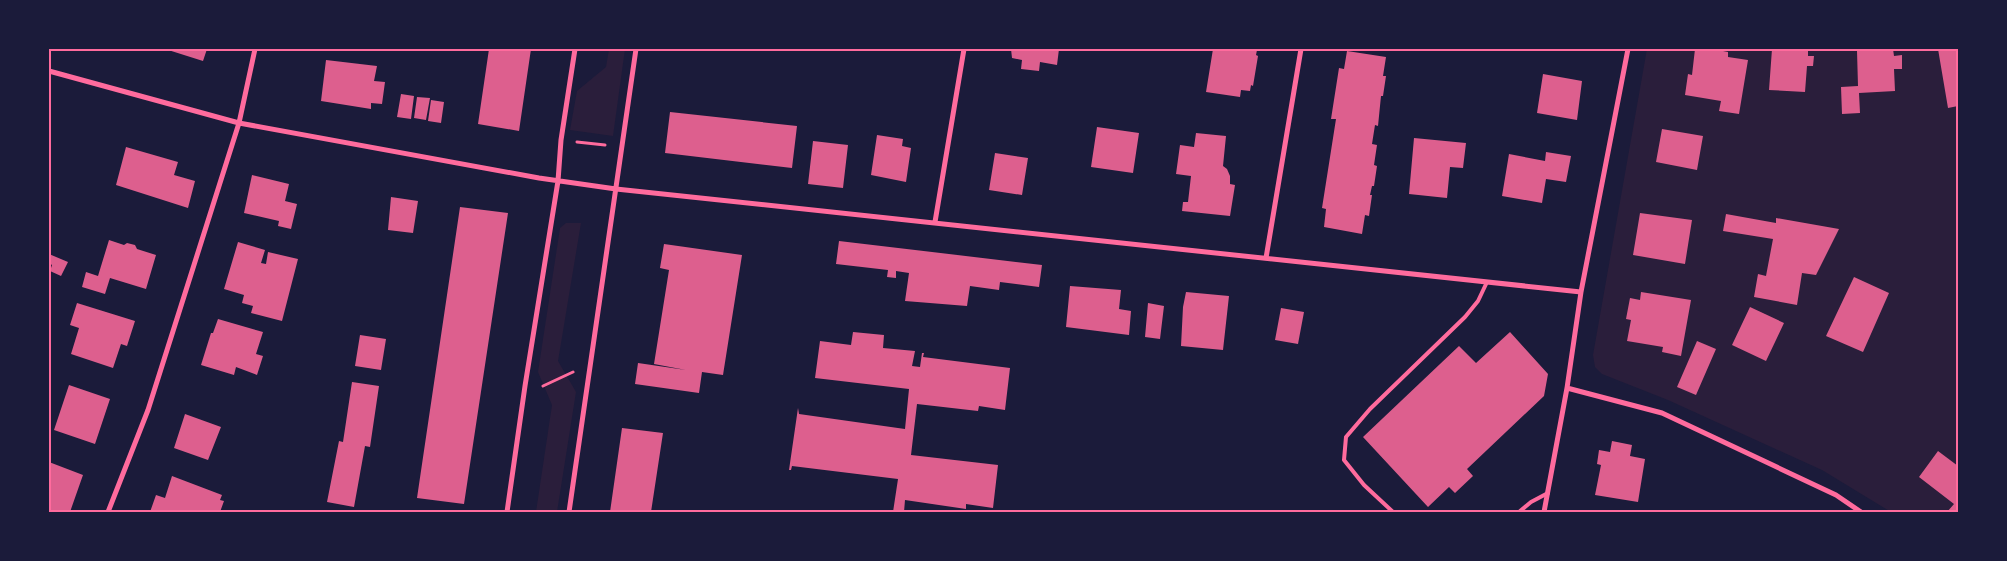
<svg xmlns="http://www.w3.org/2000/svg" width="2007" height="561" viewBox="0 0 2007 561" font-family="Poppins,sans-serif">
  <style>
    .green { fill: #2a1e3b }
    .building { fill: #dd5f8e }
    .lines { fill: none; stroke-linecap: round; stroke-linejoin: round }
    .path { stroke: #ff6b9d; stroke-width: 3 }
    .service { stroke: #ff6b9d; stroke-width: 4 }
    .minor { stroke: #ff6b9d; stroke-width: 5 }
    .neatline { fill: none; stroke: #ff6b9d; stroke-width: 2 }
  </style>
  <rect width="100%" height="100%" fill="#1b1b3a"/>
  <!-- green -->
  <path class="green" d="M609 49H625L613 136 570 130 577 91 606 67Z
    M1647 49H1958V512H1891L1822 470 1668 400 1602 374 1595 367 1593 355Z
    M566 223H581L558 361 576 392 557 512H536L552 405 538 372 560 228Z"/>
  <!-- building -->
  <path class="building" d="M165 49H207L203 61Z
    M489 49H531L519 131 478 124Z
    M1011 49H1059L1057 65 1040 62 1039 71 1021 69 1022 60 1012 58Z
    M1213 49 1257 50 1256 55 1258 56 1253 86 1251 85 1250 91 1241 90 1240 97 1206 92Z
    M1695 49H1724L1723 51 1728 52V57L1748 60 1739 114 1719 111 1721 101 1685 95 1688 74 1692 75Z
    M1772 49 1808 50V56H1814L1813 66H1807L1805 92 1769 90Z
    M1893 49 1894 56 1902 55V69H1894L1895 91 1859 93 1860 113 1842 114 1841 87 1858 86 1857 51Z
    M1938 49H1958V106L1948 108Z
    M1347 51 1386 57 1383 76H1386L1383 96H1381L1378 126 1375 125 1372 144 1377 145 1374 165 1377 166 1374 186H1372L1370 195H1372L1369 216 1365 215 1362 234 1324 227 1326 209 1322 208 1336 119H1331L1339 68 1344 69Z
    M326 60 377 66 374 81 385 82 382 104 371 103V109L321 101Z
    M1543 74 1582 81 1577 120 1537 113Z
    M401 94 414 96 411 119 397 117Z
    M417 97 430 98 426 120 414 118Z
    M431 100 444 102 441 123 428 121Z
    M670 112 797 126 792 168 665 153Z
    M1097 127 1139 133 1133 173 1091 167Z
    M1662 129 1703 136 1697 170 1656 162Z
    M1196 133 1226 136 1223 166 1227 169 1230 176V184L1235 185 1230 216 1182 211 1183 202H1188L1191 176 1176 174 1180 145 1194 147Z
    M877 135 903 139 902 146 911 148 906 182 871 175Z
    M1414 138 1466 143 1463 168 1450 167 1447 198 1409 194Z
    M813 141 848 145 843 188 808 184Z
    M126 147 178 162 174 175 195 181 188 208 116 185Z
    M1546 152 1571 156 1566 182 1546 179 1542 203 1502 196 1509 154 1545 161Z
    M995 153 1028 158 1022 195 989 190Z
    M252 175 289 184 285 201 297 204 291 229 278 226 279 221 244 213Z
    M391 197 418 201 413 233 388 230Z
    M460 207 508 213 464 504 417 498Z
    M1640 213 1692 220 1685 264 1633 255Z
    M1726 214 1776 223V218L1839 229 1816 275 1802 273 1797 305 1754 297 1758 274 1766 276 1773 239 1723 231Z
    M109 240 124 245 127 243 135 245 137 249 156 255 146 289 110 278 105 294 82 287 86 272 98 276Z
    M839 241 1042 265 1039 287 1000 282 999 290 970 286 967 306 905 301 909 273 896 271V278L887 277 888 270 836 264Z
    M238 242 265 250 261 263 266 264 268 252 298 259 282 321 251 313 253 306 242 303 244 295 224 289Z
    M664 244 742 255 723 375 702 372 699 393 635 384 638 363 686 370 654 364 669 270 660 268Z
    M49 254 68 262 61 276 50 271 52 265 49 263Z
    M1854 277 1889 293 1863 352 1826 336Z
    M1070 286 1121 290 1119 309 1131 311 1129 335 1066 327Z
    M1186 292 1229 296 1223 350 1181 346 1183 307Z
    M1641 292 1691 300 1681 356 1662 352 1663 347 1627 341 1631 320 1626 319 1630 298 1640 300Z
    M77 303 135 321 127 346 121 344 113 368 71 354 79 328 70 325Z
    M1148 303 1164 306 1160 339 1145 337Z
    M1750 307 1784 323 1766 361 1732 345Z
    M1281 308 1304 312 1298 344 1275 340Z
    M218 319 263 332 256 354 263 356 257 375 236 367 234 375 201 365 211 333H213Z
    M853 332 884 335 883 348 915 351 912 366 920 367 922 353H924L923 357 1010 368 1005 410 979 406 978 411 917 404 911 455 998 465 993 508 966 504V509L905 500 904 512H893L898 479 792 466 791 470H789L798 408 799 414 905 429 909 389 815 378 820 341 851 345Z
    M1510 332 1548 374 1544 396 1467 469 1473 476 1455 493 1449 487 1428 507 1363 437 1459 346 1476 363Z
    M360 335 386 339 381 370 355 366Z
    M1697 341 1716 349 1696 395 1677 387Z
    M352 382 379 386 370 447 365 446 354 507 327 502 339 441 343 442Z
    M69 385 110 399 95 444 54 430Z
    M185 414 221 427 208 460 174 448Z
    M622 428 663 433 651 512H610Z
    M1612 441 1632 445 1630 456 1645 459 1638 502 1595 495 1601 465 1597 464 1599 450 1610 452Z
    M1938 451 1958 466V512H1947L1954 504 1919 477Z
    M49 462 83 475 70 512H49Z
    M172 476 222 495 220 500 224 501 220 512H150L156 495 165 498Z"/>
  <g class="lines">
    <!-- path -->
    <path class="path" d="M577 142 605 145
      M543 386 573 372"/>
    <!-- service -->
    <path class="service" d="M1393 512 1364 485 1344 460 1346 437 1370 409 1465 317 1478 301 1487 282
      M1519 512 1531 502 1548 493"/>
    <!-- minor -->
    <path class="minor" d="M49 71 239 123 539 178 616 189 1581 292
      M935 222 964 49
      M1266 258 1301 49
      M1567 388 1662 413 1836 495 1861 512
      M108 512 148 410 239 123 255 49
      M507 512 525 386 558 181 561 140 575 49
      M569 512 636 49
      M1544 512 1567 388 1581 292 1628 49"/>
  </g>
  <!-- border -->
  <rect width="2007" height="561" fill="none" stroke="#1b1b3a" stroke-width="100"/>
  <rect x="50" y="50" width="1907" height="461" class="neatline"/>
</svg>
